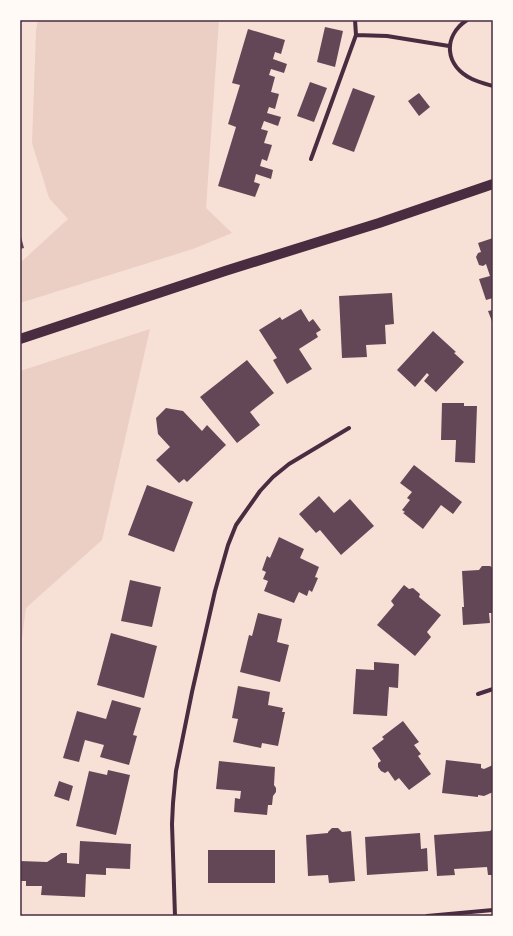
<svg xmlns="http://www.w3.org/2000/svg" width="513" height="936" viewBox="0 0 513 936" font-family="'PT Sans Narrow',sans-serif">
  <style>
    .green { fill: #ebcfc5 }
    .building { fill: #644757 }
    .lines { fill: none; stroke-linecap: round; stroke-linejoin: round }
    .minor { stroke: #4a2c40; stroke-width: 4 }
    .primary { stroke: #4a2c40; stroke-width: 10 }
    .neatline { fill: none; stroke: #4a2c40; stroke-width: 1.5 }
  </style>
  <rect width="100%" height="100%" fill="#f7e1d7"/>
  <!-- green -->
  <path class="green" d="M38 20H219L206 208 232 233 193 249 20 303V263L68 219 49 198 32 143 36 30Z
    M150 329 102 540 26 608 20 654V371Z"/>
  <!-- building -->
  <path class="building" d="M325 27 343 31 335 67 317 62Z
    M248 29 285 40 281 54 275 52 273 59 287 64 284 73 271 69 269 75 275 77 271 92 279 94 275 109 269 107 267 113 281 117 278 126 264 121 261 129 268 131 264 143 272 145 267 161 262 159 260 166 273 170 271 179 256 174 254 182 260 184 255 197 218 186 236 127 228 124 240 85 232 83Z
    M310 82 327 88 314 122 297 116Z
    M353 88 375 96 354 152 332 144Z
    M419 93 430 107 419 116 408 101Z
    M20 233 24 248 20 249Z
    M493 238V298L486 300 479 279 490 276 486 264 483 266 479 265 476 257 478 253 481 252 478 243Z
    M392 293 394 324 385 325 386 344 366 345 367 357 342 358 339 296Z
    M301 309 309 322 313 319 321 330 316 333 318 337 299 349 312 369 287 384 273 360 277 358 259 330 280 317 282 320Z
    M493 310V324L488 311Z
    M433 331 456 352 454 353 464 362 436 392 424 381 429 375 427 373 415 387 397 370Z
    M247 360 274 393 250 412 260 425 237 443 200 397Z
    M442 403H464V406H477L475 463 455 462 456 440H441Z
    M166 408 183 411 202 431 207 425 226 445 187 482 184 479 179 483 156 460 170 447 158 434 156 418Z
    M414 465 462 502 453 514 441 505 423 529 403 513 405 512 402 510 410 500 407 498 412 492 400 483Z
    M147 485 193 502 174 552 128 535Z
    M319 496 334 513 350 499 374 526 341 555 320 530 316 533 299 514Z
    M279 537 304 549 300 558 319 567 315 577 318 578 312 592 309 590 307 596 299 592 294 603 264 591 268 581 263 579 266 572 262 570 267 556 270 558Z
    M482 566H490L493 568V613H489L490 623 463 625 462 607H464L462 571 479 570Z
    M130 580 161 587 152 627 121 621Z
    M404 585 409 589 413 588 420 594 419 597 441 615 427 632 431 637 415 656 377 625 394 605 391 601Z
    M258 613 282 619 277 642 289 645 280 682 240 672 249 635 252 636Z
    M111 633 157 646 144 698 97 685Z
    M374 662 399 664 398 688 389 687 387 716 353 714 356 669 374 670Z
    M238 686 270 692 268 705 283 708 282 712H285L278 746 262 743 261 748 233 742 238 719 232 718Z
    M112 700 141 708 133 735 137 736 129 765 100 757 104 745 85 740 79 762 63 758 77 711 106 719Z
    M403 721 419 742 414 745 421 754 418 756 431 774 409 790 399 778 395 781 388 771 385 773 381 771 378 767V763L381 761 372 748 384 739 382 737Z
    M446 760 481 764V768L484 769 493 765V792L484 796 478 795V797L442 793Z
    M219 761 275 767 274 785 276 788V792L273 796 272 805H268L267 815 234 812 235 798 240 799 241 791 216 789Z
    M108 770 130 775 116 835 76 826 89 771 107 775Z
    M59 781 73 786 69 801 54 796Z
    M332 828H338L342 832 351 831 355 881 329 883 328 875 308 876 306 835 328 833V832Z
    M493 828V875H488L487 867 454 869 455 875 437 876 434 835 490 831Z
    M420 833 421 849 427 848 428 871 367 875 365 837Z
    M80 841 131 844 130 869 106 868V875L86 874 85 897 41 895 42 886H26V881H20V861L47 862 61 853H67V863L79 864Z
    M208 850H275V883H208Z"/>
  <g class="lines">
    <!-- minor -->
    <path class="minor" d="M355 20 356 35 387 36 449 46
      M467 20C442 37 445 66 472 79 478 82 486 84 493 86
      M311 159 356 35
      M478 694 493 689
      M175 916 172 824 173 803 176 771 192 692 215 591 228 545 236 525 260 491 273 477 289 464 349 428
      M427 916 493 910"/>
    <!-- primary -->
    <path class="primary" d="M20 339 225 271 379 223 493 184"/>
  </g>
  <!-- border -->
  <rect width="513" height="936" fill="none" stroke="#fffaf5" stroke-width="42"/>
  <rect x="21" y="21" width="471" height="894" class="neatline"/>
</svg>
